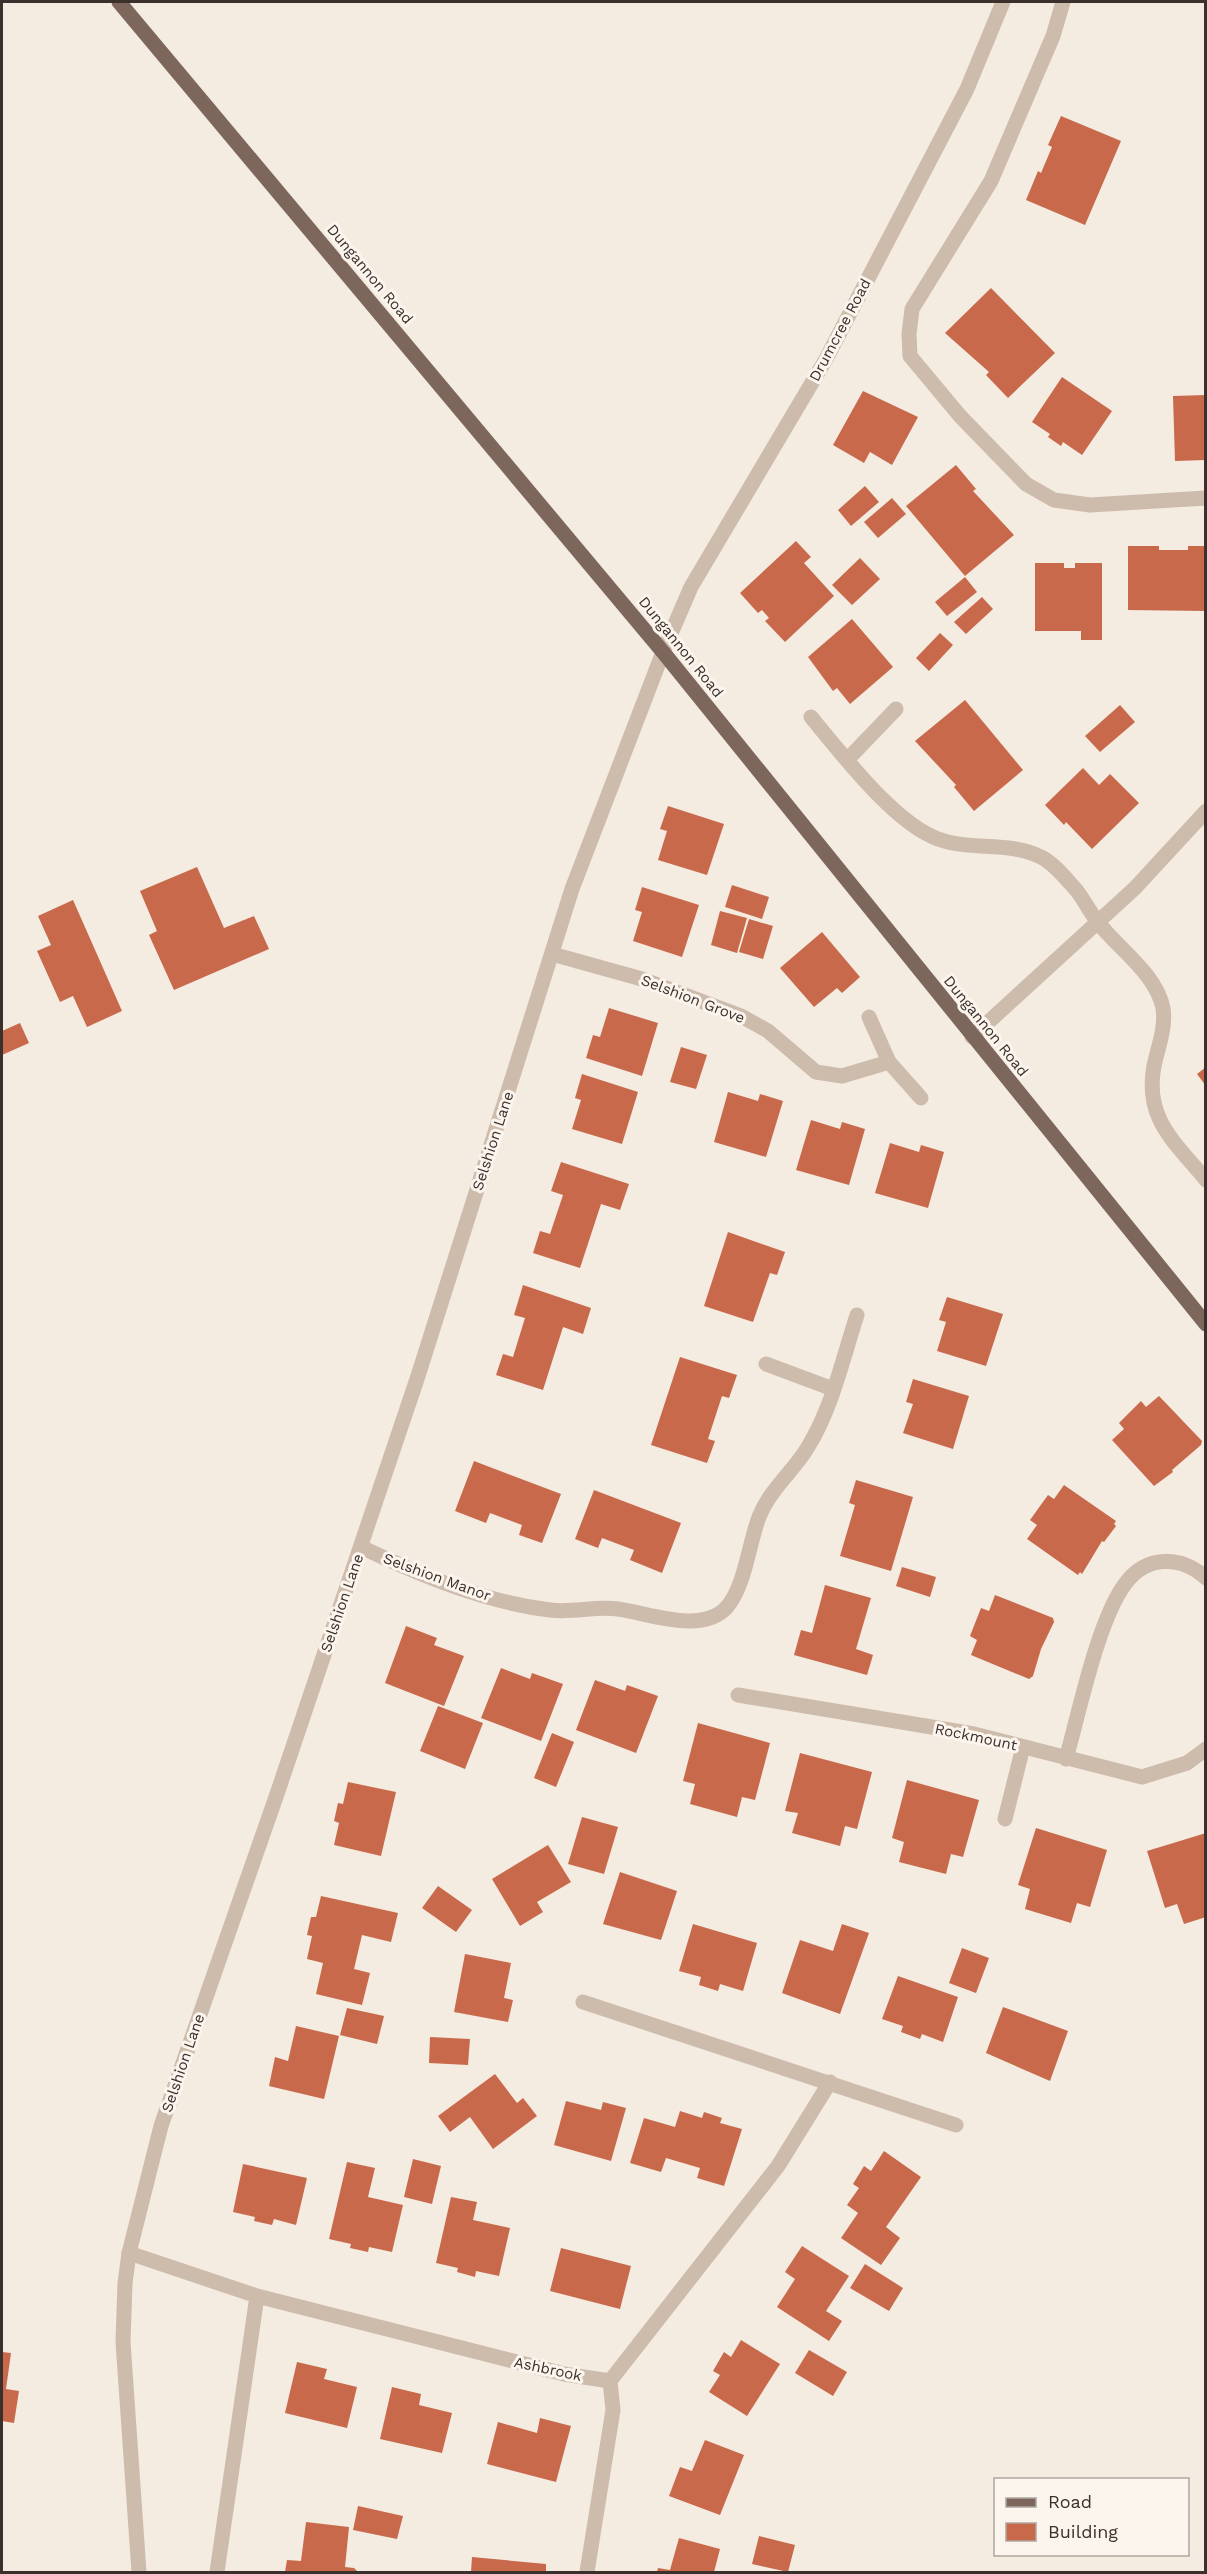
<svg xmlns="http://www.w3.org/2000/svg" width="1207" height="2574" viewBox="0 0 1207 2574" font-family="'Work Sans',sans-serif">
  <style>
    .building { fill: #c8694b }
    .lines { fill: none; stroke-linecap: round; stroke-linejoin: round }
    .minor { stroke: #cdbbac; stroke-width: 15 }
    .tertiary { stroke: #cdbbac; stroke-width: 15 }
    .primary { stroke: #7d675c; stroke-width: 15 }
    .labels { text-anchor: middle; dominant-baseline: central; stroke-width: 6; stroke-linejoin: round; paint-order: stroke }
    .street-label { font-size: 15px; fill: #3b302b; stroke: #fbf5ee }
  </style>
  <rect width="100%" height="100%" fill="#f4ebe1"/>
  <!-- building -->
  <path class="building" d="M1061 116 1121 141 1085 225 1026 200 1038 171 1041 173 1052 147 1048 145Z
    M991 288 1055 353 1008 398 986 375 989 372 945 333Z
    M1062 377 1112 411 1082 455 1063 442 1061 446 1048 437 1050 434 1032 422Z
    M863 391 918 417 892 465 870 452 864 463 833 445Z
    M1206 395V460L1175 461 1173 396Z
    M956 465 976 489 973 491 1014 535 965 576 906 506Z
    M865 486 879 502 851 526 838 510Z
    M892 498 906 514 878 538 864 522Z
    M796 541 811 557 804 563 834 596 785 642 765 621 769 618 762 610 758 613 740 593Z
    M1128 546H1159V550H1188V546H1206V611L1128 610Z
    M860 558 880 579 852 605 832 585Z
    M1035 563H1064V568H1075V563H1102V640H1081V631H1035Z
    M965 577 977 592 947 616 935 602Z
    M982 597 993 609 966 634 954 622Z
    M852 619 893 667 850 704 837 688 833 691 808 657Z
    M940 633 953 645 929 671 916 658Z
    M965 700 1023 770 974 811 954 787 956 785 915 741Z
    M1120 705 1135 722 1100 752 1085 736Z
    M1083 768 1099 785 1110 774 1139 803 1092 849 1066 822 1064 825 1045 805Z
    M668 806 724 824 707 875 658 860 667 831 660 829Z
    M197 867 224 928 254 916 269 949 174 990 149 935 157 931 140 891Z
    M732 885 769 897 762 919 725 907Z
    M642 887 699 905 682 957 633 941 642 912 635 910Z
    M73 900 122 1011 87 1027 73 996 60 1002 37 951 51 945 38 916Z
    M720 911 747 918 737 953 711 945Z
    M749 919 773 926 763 959 739 952Z
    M822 932 860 977 842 993 837 988 814 1007 780 968Z
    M609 1008 658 1023 642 1076 586 1058 593 1035 600 1037Z
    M20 1023 29 1043 2 1055V1031Z
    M681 1047 707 1055 696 1089 670 1082Z
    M1206 1067V1086L1197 1074Z
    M582 1074 638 1092 622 1144 572 1129 581 1100 575 1098Z
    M728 1092 758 1101 760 1094 783 1101 766 1157 714 1142Z
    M811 1120 840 1129 842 1122 865 1129 849 1185 796 1170Z
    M890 1143 919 1152 921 1145 944 1152 928 1208 875 1193Z
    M561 1162 629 1184 620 1210 601 1204 580 1268 533 1253 540 1231 550 1234 563 1195 551 1191Z
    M728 1232 785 1252 777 1275 770 1273 753 1322 704 1306Z
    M523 1285 591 1308 583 1334 563 1327 543 1390 496 1375 503 1354 513 1357 525 1318 514 1315Z
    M947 1297 1003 1314 986 1366 937 1351 946 1322 939 1320Z
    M680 1357 737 1375 729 1398 722 1396 708 1439 715 1441 707 1463 651 1445Z
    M913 1379 969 1396 953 1449 903 1433 913 1404 906 1402Z
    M1159 1396 1202 1441 1201 1445 1172 1470 1173 1472 1154 1486 1112 1440 1124 1429 1119 1423 1141 1401 1146 1407Z
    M474 1461 561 1494 542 1543 519 1535 522 1525 490 1513 486 1523 455 1511Z
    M856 1480 913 1497 891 1571 840 1556 855 1505 849 1503Z
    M1064 1485 1116 1521 1114 1524 1116 1526 1104 1542 1102 1541 1082 1574 1080 1572 1078 1575 1027 1539 1037 1525 1030 1520 1048 1495 1054 1499Z
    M594 1490 681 1523 662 1573 630 1560 634 1550 602 1538 598 1548 575 1539Z
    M902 1567 936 1577 930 1597 896 1586Z
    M825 1585 871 1598 856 1649 873 1655 867 1675 794 1655 801 1630 812 1633Z
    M995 1595 1053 1618 1054 1622 1041 1649 1033 1676 1029 1679 971 1655 977 1640 970 1636 981 1608 989 1611Z
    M406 1626 437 1638 434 1645 464 1656 444 1706 385 1683Z
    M501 1668 530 1679 532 1673 563 1684 541 1741 481 1718Z
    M595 1680 625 1691 627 1685 658 1696 636 1753 576 1730Z
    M438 1706 483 1723 465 1769 420 1751Z
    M698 1723 770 1743 755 1800 742 1797 737 1817 690 1804 695 1784 683 1781Z
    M552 1733 574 1742 556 1787 534 1778Z
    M800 1753 872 1772 857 1829 845 1826 840 1846 792 1833 798 1813 785 1811Z
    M907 1780 979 1800 963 1857 951 1854 946 1874 899 1862 904 1842 892 1838Z
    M348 1782 396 1792 381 1856 334 1845 339 1823 334 1821 338 1803 343 1804Z
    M582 1817 618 1827 604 1874 568 1864Z
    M1036 1828 1107 1850 1090 1907 1077 1903 1071 1923 1025 1909 1030 1889 1018 1885Z
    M1206 1833V1917L1184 1924 1177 1904 1165 1908 1147 1851Z
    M548 1845 571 1882 537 1902 543 1912 520 1926 492 1879Z
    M620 1872 677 1891 661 1940 603 1924Z
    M438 1886 472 1910 456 1932 422 1908Z
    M321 1896 398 1913 391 1942 362 1935 354 1969 370 1973 362 2005 316 1994 323 1963 307 1959 312 1936 307 1935 311 1917H316Z
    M693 1924 757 1943 743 1991 720 1984 718 1991 699 1985 701 1977 679 1971Z
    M842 1924 869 1933 840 2014 782 1993 800 1940 833 1951Z
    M962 1948 989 1958 976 1993 949 1983Z
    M465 1954 511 1963 504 1998 513 2000 508 2022 454 2012Z
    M898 1976 958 1997 943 2042 922 2034 920 2039 901 2032 903 2026 882 2019Z
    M1003 2007 1068 2031 1050 2081 986 2053Z
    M347 2008 384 2016 377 2044 340 2035Z
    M296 2026 339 2036 324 2099 269 2086 275 2057 288 2061Z
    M430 2037 470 2039 468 2065 429 2063Z
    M495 2074 517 2103 523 2098 537 2116 493 2149 470 2117 450 2132 438 2116Z
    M566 2101 601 2110 603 2102 626 2108 611 2161 554 2145Z
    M680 2111 702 2118 704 2112 722 2118 720 2123 742 2129 724 2186 697 2178 700 2168 666 2158 661 2172 630 2163 644 2118 675 2127Z
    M884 2151 921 2177 886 2227 900 2238 881 2265 841 2238 858 2213 847 2205 859 2188 853 2184 864 2166 871 2171Z
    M413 2159 441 2166 432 2204 404 2197Z
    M347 2162 375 2168 368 2197 403 2205 392 2252 369 2247 368 2252 350 2248 351 2244 329 2239Z
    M243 2164 307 2178 296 2225 274 2219 272 2225 254 2221 255 2217 233 2212Z
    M451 2197 477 2202 473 2220 510 2228 499 2276 476 2271 475 2277 457 2272 458 2268 436 2263Z
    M802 2246 849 2276 826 2311 842 2321 829 2341 777 2307 795 2279 785 2272Z
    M561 2248 631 2266 620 2309 550 2291Z
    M865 2264 903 2288 889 2311 850 2288Z
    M741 2340 780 2364 747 2416 709 2392 720 2375 713 2371 724 2352 731 2357Z
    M809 2350 847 2372 833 2396 795 2373Z
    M2 2352 11 2353 6 2389 19 2391 14 2423 2 2421Z
    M297 2362 327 2369 324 2379 357 2387 347 2428 285 2413Z
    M392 2387 421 2394 419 2405 452 2413 442 2453 380 2439Z
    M540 2418 571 2426 556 2482 487 2464 498 2422 537 2433Z
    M705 2440 744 2455 720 2515 669 2496 680 2467 692 2471Z
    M358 2506 403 2516 397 2539 353 2530Z
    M306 2522 349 2527 345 2567 354 2568 358 2572H285L287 2560 301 2561Z
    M759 2536 795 2545 788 2572 752 2564Z
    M679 2538 720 2549 714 2572H657L658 2568 670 2570Z
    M472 2557 546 2564V2572H471Z"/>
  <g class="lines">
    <!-- minor -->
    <path class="minor" d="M1063 2 1053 36 991 181 912 309 909 334 910 356 960 416 1026 484 1054 500 1090 505 1206 498
      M811 717C841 753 894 823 938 839 971 851 1009 841 1041 857 1055 864 1067 880 1077 891 1084 900 1090 912 1097 921 1117 948 1156 973 1163 1008 1166 1028 1158 1047 1154 1066 1144 1119 1175 1142 1206 1180
      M847 760 896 709
      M552 954 642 979 741 1016 768 1031 816 1072 842 1076 889 1062
      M869 1017 889 1062 921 1098
      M972 1037 1135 888 1206 811
      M766 1364 833 1389
      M361 1547C420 1575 484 1602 550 1610 572 1613 595 1606 618 1609 648 1613 702 1635 727 1607 745 1586 749 1543 759 1517 770 1489 793 1472 808 1447 832 1408 843 1358 857 1315
      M738 1695 974 1734 1142 1777 1187 1763 1206 1749
      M1066 1759C1079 1713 1098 1620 1125 1584 1146 1555 1181 1555 1206 1578
      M1005 1819 1023 1747
      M583 2002 956 2125
      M129 2253 257 2296 564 2374 610 2381 778 2166 830 2082
      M217 2572 257 2296
      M587 2572 613 2410 610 2381"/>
    <!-- tertiary -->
    <path class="tertiary" d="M139 2572 123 2342 125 2283 129 2253 161 2126 277 1794 418 1376 572 889 663 652 691 587 826 359 967 89 1003 2"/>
    <!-- primary -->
    <path class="primary" d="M119 2 663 652 1206 1324"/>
  </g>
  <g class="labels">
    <!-- street labels -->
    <g class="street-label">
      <text transform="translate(370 274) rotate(50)">Dungannon Road</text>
      <text transform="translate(840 330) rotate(-62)">Drumcree Road</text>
      <text transform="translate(681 647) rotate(51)">Dungannon Road</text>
      <text transform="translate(693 999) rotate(21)">Selshion Grove</text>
      <text transform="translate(986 1026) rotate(51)">Dungannon Road</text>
      <text transform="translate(493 1141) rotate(-72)">Selshion Lane</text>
      <text transform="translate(437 1577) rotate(20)">Selshion Manor</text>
      <text transform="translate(342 1603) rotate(-71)">Selshion Lane</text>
      <text transform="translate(976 1737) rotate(12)">Rockmount</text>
      <text transform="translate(183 2063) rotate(-71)">Selshion Lane</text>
      <text transform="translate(548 2369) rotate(12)">Ashbrook</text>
    </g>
  </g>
  <!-- border -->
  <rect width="1207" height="2574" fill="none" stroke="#3b302b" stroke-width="6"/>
  <!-- legend -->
  <rect x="994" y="2478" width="195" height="78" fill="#fbf5ee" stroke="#aea6a0" stroke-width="1.5"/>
  <rect x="1006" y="2498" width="30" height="9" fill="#7d675c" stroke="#aea6a0" stroke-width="1.5"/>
  <text x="1048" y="2508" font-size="18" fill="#3b302b">Road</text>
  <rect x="1006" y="2523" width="30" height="18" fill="#c8694b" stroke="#aea6a0" stroke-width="1.5"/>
  <text x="1048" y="2538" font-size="18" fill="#3b302b">Building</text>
</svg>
